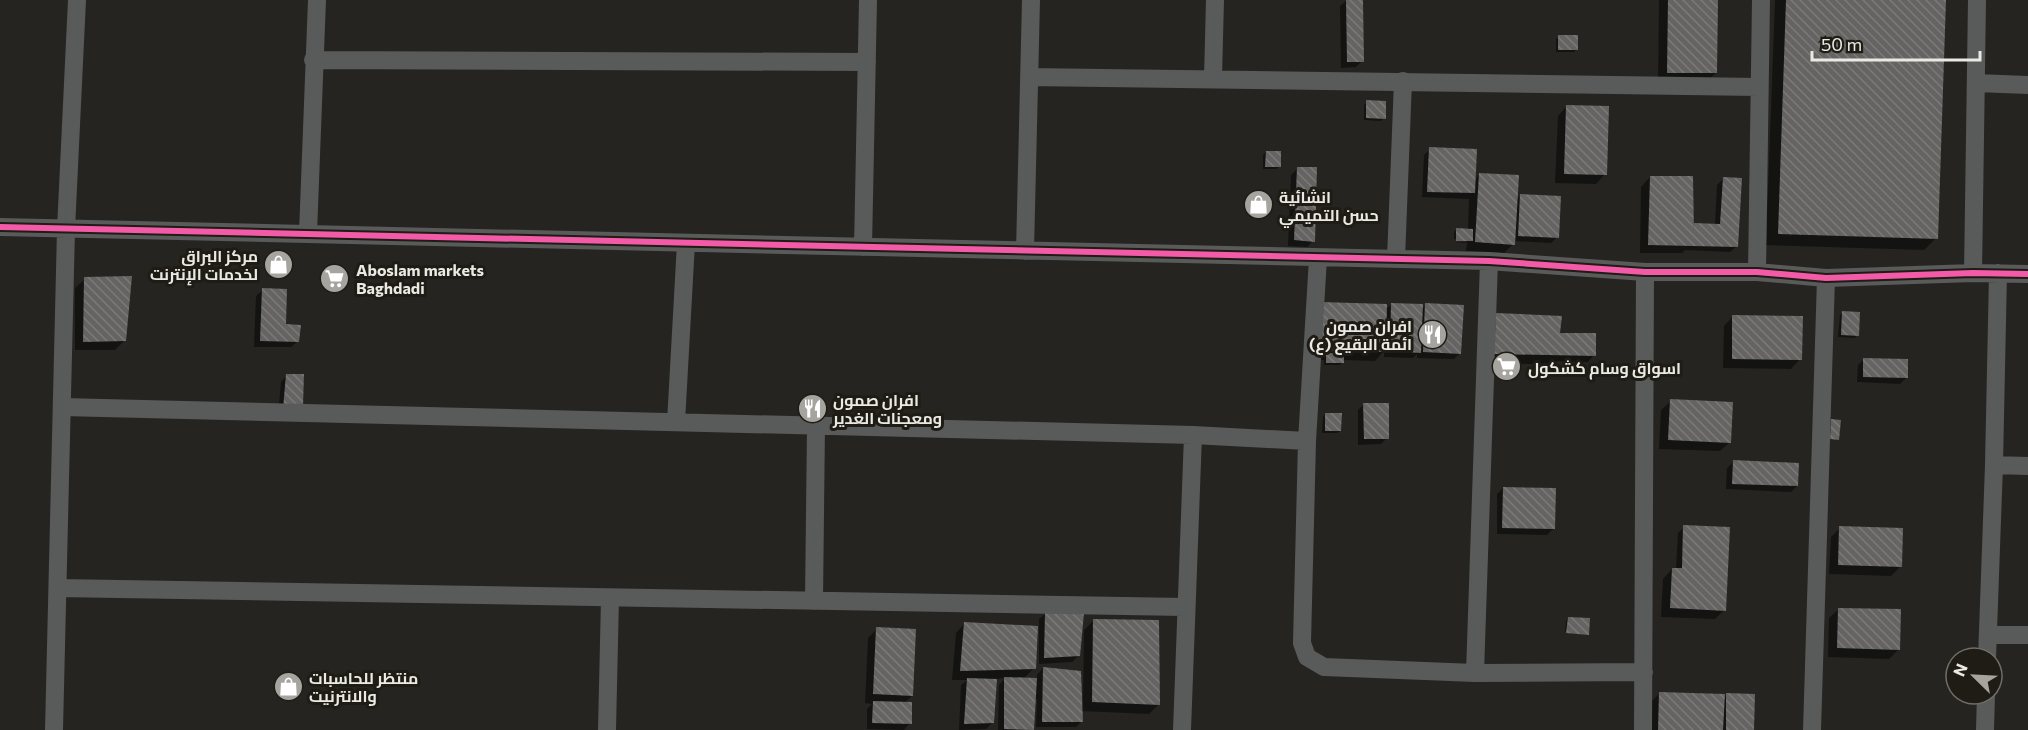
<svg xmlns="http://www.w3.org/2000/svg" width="2028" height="730" viewBox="0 0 2028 730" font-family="Commissioner,Cairo,sans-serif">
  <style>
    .shadow { fill: #0007 }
    .building { fill: url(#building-back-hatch) }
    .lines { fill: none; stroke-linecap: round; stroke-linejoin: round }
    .street { stroke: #595a5a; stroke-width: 18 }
    .cycleway-casing { stroke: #1e1c14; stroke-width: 10 }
    .cycleway { stroke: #f35aa7; stroke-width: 6 }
    .labels { text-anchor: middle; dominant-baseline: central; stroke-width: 6; stroke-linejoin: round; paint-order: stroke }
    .poi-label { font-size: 16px; font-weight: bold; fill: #ebe9e4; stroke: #1e1c14; text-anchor: start }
  </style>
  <defs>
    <pattern id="building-back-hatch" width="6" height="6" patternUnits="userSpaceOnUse" patternTransform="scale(1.5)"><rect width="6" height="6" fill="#666363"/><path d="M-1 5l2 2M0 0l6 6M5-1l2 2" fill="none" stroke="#7c7979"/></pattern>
  </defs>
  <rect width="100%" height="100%" fill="#252420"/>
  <!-- shadow -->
  <path class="shadow" d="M1347 0H1362V61L1356 67 1341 68 1340 6Z
    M1659 0H1717L1716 73 1706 82H1658Z
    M1775 0H1944L1936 238 1924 250 1766 245Z
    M1559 37 1576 50 1574 52H1556V39Z
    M1367 102 1384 118 1381 121 1364 120V105Z
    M1567 106 1605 174 1596 184 1555 183 1558 116Z
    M1430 149 1474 180 1480 174 1516 200 1520 196 1557 237 1551 243 1513 241V244L1504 253 1466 251 1467 243H1453L1467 242V239H1454V232L1456 230H1468L1469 199 1422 197 1424 155Z
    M1266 152 1279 167 1276 169H1263V155Z
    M1297 169 1313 241 1307 247 1288 246 1291 175Z
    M1650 177 1692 228 1695 224 1715 225 1717 185 1723 179 1737 246 1730 252 1685 250 1682 253H1640L1641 187Z
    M85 279 124 341 115 350H75V288Z
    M263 290 285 325 298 341 291 347H254L256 296Z
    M1392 304 1421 310 1426 305 1460 353 1454 359 1417 358V354L1413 358 1384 357V351L1375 361 1343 360 1340 365H1324V360L1311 359 1313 313 1385 310Z
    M1843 312 1857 335 1855 338 1838 337 1840 315Z
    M1733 316 1800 359 1791 369 1723 368 1724 326Z
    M1487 324 1559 334 1594 355 1588 362 1553 361 1549 365 1485 362Z
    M1864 359 1906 378 1900 384 1857 382 1858 365Z
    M287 375H302L278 415 281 382Z
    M1671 401 1730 442 1720 451 1659 449 1661 410Z
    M1364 404 1387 438 1381 444 1358 445V410Z
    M1325 414 1340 431 1337 433H1322L1323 417Z
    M1733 462 1797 486 1791 492 1726 489 1727 468Z
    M1503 488 1553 529 1547 535 1497 534V494Z
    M1684 527 1724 610 1715 619 1661 617 1663 579 1672 569H1676L1678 533Z
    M1840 528 1900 567 1891 576 1829 574 1831 537Z
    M1839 609 1898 650 1889 659 1828 657 1829 618Z
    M1046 613 1078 656 1072 662 1039 664V619Z
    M1568 618 1587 633 1565 632 1566 621Z
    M1094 620 1158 705 1149 714 1081 711 1082 721 1076 727H1036L1037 699H1034L1032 730H998L999 685 1005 678 996 679 992 723 986 729 959 730 961 685 967 680H952L956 633 965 623 1034 668 1023 679H1037V675L1043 668 1081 703H1083L1084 630Z
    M877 629 912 696 904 703 910 723 904 730 867 729V709L872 704 865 703 868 638Z
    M1660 693 1723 699 1727 695 1752 730H1650L1651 702Z"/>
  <!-- building -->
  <path class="building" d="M1346 0H1363L1364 62H1347Z
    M1668 0H1718L1717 73H1667Z
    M1786 0H1946L1938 239 1778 234Z
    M1558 35H1578V50H1558Z
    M1366 100 1386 101V119L1366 118Z
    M1566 105 1609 106 1607 175 1564 174Z
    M1429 147 1477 149 1475 193 1427 192Z
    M1266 151H1281V167H1265Z
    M1297 167H1317L1315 242 1294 240Z
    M1479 173 1519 175 1515 245 1475 242Z
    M1650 176H1693L1694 233V223L1720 224 1723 177 1742 178 1738 247 1648 245Z
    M1520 194 1561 196 1559 238 1518 236Z
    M1456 228 1473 229V241H1456Z
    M132 276 126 341 83 342 84 277Z
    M262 288 287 289 286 324 301 325 299 342 260 341Z
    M1321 302 1387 304 1386 352 1320 351Z
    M1391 303 1423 304 1421 353 1390 351Z
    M1425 303 1464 305 1461 354 1423 352Z
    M1842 311 1860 312 1859 336 1841 335Z
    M1496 313 1562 316 1560 333H1596V356L1494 354Z
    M1732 315 1803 316 1802 360 1732 359Z
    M1326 353H1344V363H1326Z
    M1863 358 1908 359V378L1863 377Z
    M286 374H304L303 406 283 409Z
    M1670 399 1733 402 1731 443 1668 440Z
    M1363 403H1389V439H1364Z
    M1325 413H1342L1341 431H1325Z
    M1831 419 1841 420 1839 440 1830 439Z
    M1733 460 1799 463 1798 486 1732 484Z
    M1503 487 1556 488 1555 529 1502 528Z
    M1683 525 1730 527 1726 611 1670 608 1672 568H1682Z
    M1839 526 1903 528 1902 567 1838 565Z
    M1838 608 1901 609 1900 650 1837 648Z
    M1045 612 1084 613 1080 656 1044 658Z
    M1568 617 1590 618 1589 635 1566 633Z
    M1093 619 1159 620 1160 705 1092 702Z
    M964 622 1038 626 1036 669 960 671Z
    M876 627 916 629 913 696 873 694Z
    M1043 667 1081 671 1083 722H1042Z
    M1004 677 1037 678 1034 730 1004 729Z
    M967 678 997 679 994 723 964 724Z
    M1659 692 1725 694 1723 730H1658Z
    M1726 693 1755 694 1754 730H1726Z
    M873 701 912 702V724L872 723Z"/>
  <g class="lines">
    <!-- street -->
    <path class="street" d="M313 60 867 62
      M1029 77 1759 87
      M1213 78 1215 0
      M1976 83 2028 85
      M0 227 1489 261 1645 272H1757L1826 278 1973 273 2028 274
      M308 233 317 0
      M863 247 868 0
      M1025 251 1031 0
      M1318 258 1307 441 1302 643 1307 657 1324 667 1475 673 1644 672
      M1396 259 1403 81
      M1757 272 1761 0
      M1973 273 1977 0
      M62 407 1193 435 1307 441
      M676 422 686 243
      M1994 465 2028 466
      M58 588 1185 607
      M814 601 816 426
      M1988 635H2028
      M1987 658 1994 465 1998 273
      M1475 673 1489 261
      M54 730 66 229 77 0
      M607 730 610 598
      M1182 730 1193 435
      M1643 730 1645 272
      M1812 730 1826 278
      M1985 730 1986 694"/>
    <defs>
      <path id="cycleway" d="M0 227 1489 261 1645 272H1757L1826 278 1973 273 2028 274"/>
    </defs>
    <!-- cycleway casing -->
    <use href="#cycleway" class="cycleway-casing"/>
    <!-- cycleway -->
    <use href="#cycleway" class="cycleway"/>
  </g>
  <!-- icons -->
  <defs>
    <symbol id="shop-disc" viewBox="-11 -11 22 22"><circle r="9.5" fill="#a6a49f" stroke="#1e1c14"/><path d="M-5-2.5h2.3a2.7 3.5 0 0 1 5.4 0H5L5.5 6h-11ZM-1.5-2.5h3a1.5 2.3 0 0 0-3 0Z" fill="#fff"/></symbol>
    <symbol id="supermarket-disc" viewBox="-11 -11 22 22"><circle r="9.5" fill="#a6a49f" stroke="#1e1c14"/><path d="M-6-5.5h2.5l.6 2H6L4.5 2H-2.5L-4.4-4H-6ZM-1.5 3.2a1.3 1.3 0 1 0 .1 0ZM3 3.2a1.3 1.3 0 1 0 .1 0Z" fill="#fff"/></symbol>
    <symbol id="restaurant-disc" viewBox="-11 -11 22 22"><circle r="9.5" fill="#a6a49f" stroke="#1e1c14"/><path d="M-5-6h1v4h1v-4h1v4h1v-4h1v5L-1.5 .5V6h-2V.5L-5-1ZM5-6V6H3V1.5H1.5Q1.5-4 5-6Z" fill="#fff"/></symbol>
  </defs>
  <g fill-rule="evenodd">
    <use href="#shop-disc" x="1242" y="188" width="33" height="33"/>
    <use href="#shop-disc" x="262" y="248" width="33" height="33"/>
    <use href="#supermarket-disc" x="318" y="262" width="33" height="33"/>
    <use href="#restaurant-disc" x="1416" y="318" width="33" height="33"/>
    <use href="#supermarket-disc" x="1490" y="350" width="33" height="33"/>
    <use href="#restaurant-disc" x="796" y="392" width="33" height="33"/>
    <use href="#shop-disc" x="272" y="670" width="33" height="33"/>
  </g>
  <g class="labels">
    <!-- poi labels -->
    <g class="poi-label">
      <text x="1279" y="196">انشائية<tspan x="1279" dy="18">حسن التميمي</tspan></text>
      <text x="258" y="255" text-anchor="end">مركز البراق<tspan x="258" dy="18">لخدمات الإنترنت</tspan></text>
      <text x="356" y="269">Aboslam markets<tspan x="356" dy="18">Baghdadi</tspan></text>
      <text x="1412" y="325" text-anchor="end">افران صمون<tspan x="1412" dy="18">ائمة البقيع (ع)</tspan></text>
      <text x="1528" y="367">اسواق وسام كشكول</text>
      <text x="833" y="399">افران صمون<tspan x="833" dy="18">ومعجنات الغدير</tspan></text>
      <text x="309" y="677">منتظر للحاسبات<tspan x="309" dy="18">والانترنيت</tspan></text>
    </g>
  </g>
  <!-- north arrow -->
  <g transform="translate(1974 676) rotate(294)"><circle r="28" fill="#1e1c14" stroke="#706e67" stroke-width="1.5"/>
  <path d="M0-4.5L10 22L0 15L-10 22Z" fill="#a6a49f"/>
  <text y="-9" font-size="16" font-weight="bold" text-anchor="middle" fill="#ebe9e4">N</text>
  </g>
  <!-- scale -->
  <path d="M1812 51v9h168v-9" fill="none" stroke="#ebe9e4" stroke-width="3"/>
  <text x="1821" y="51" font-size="18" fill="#ebe9e4" stroke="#1e1c14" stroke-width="4.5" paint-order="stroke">50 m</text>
</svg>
